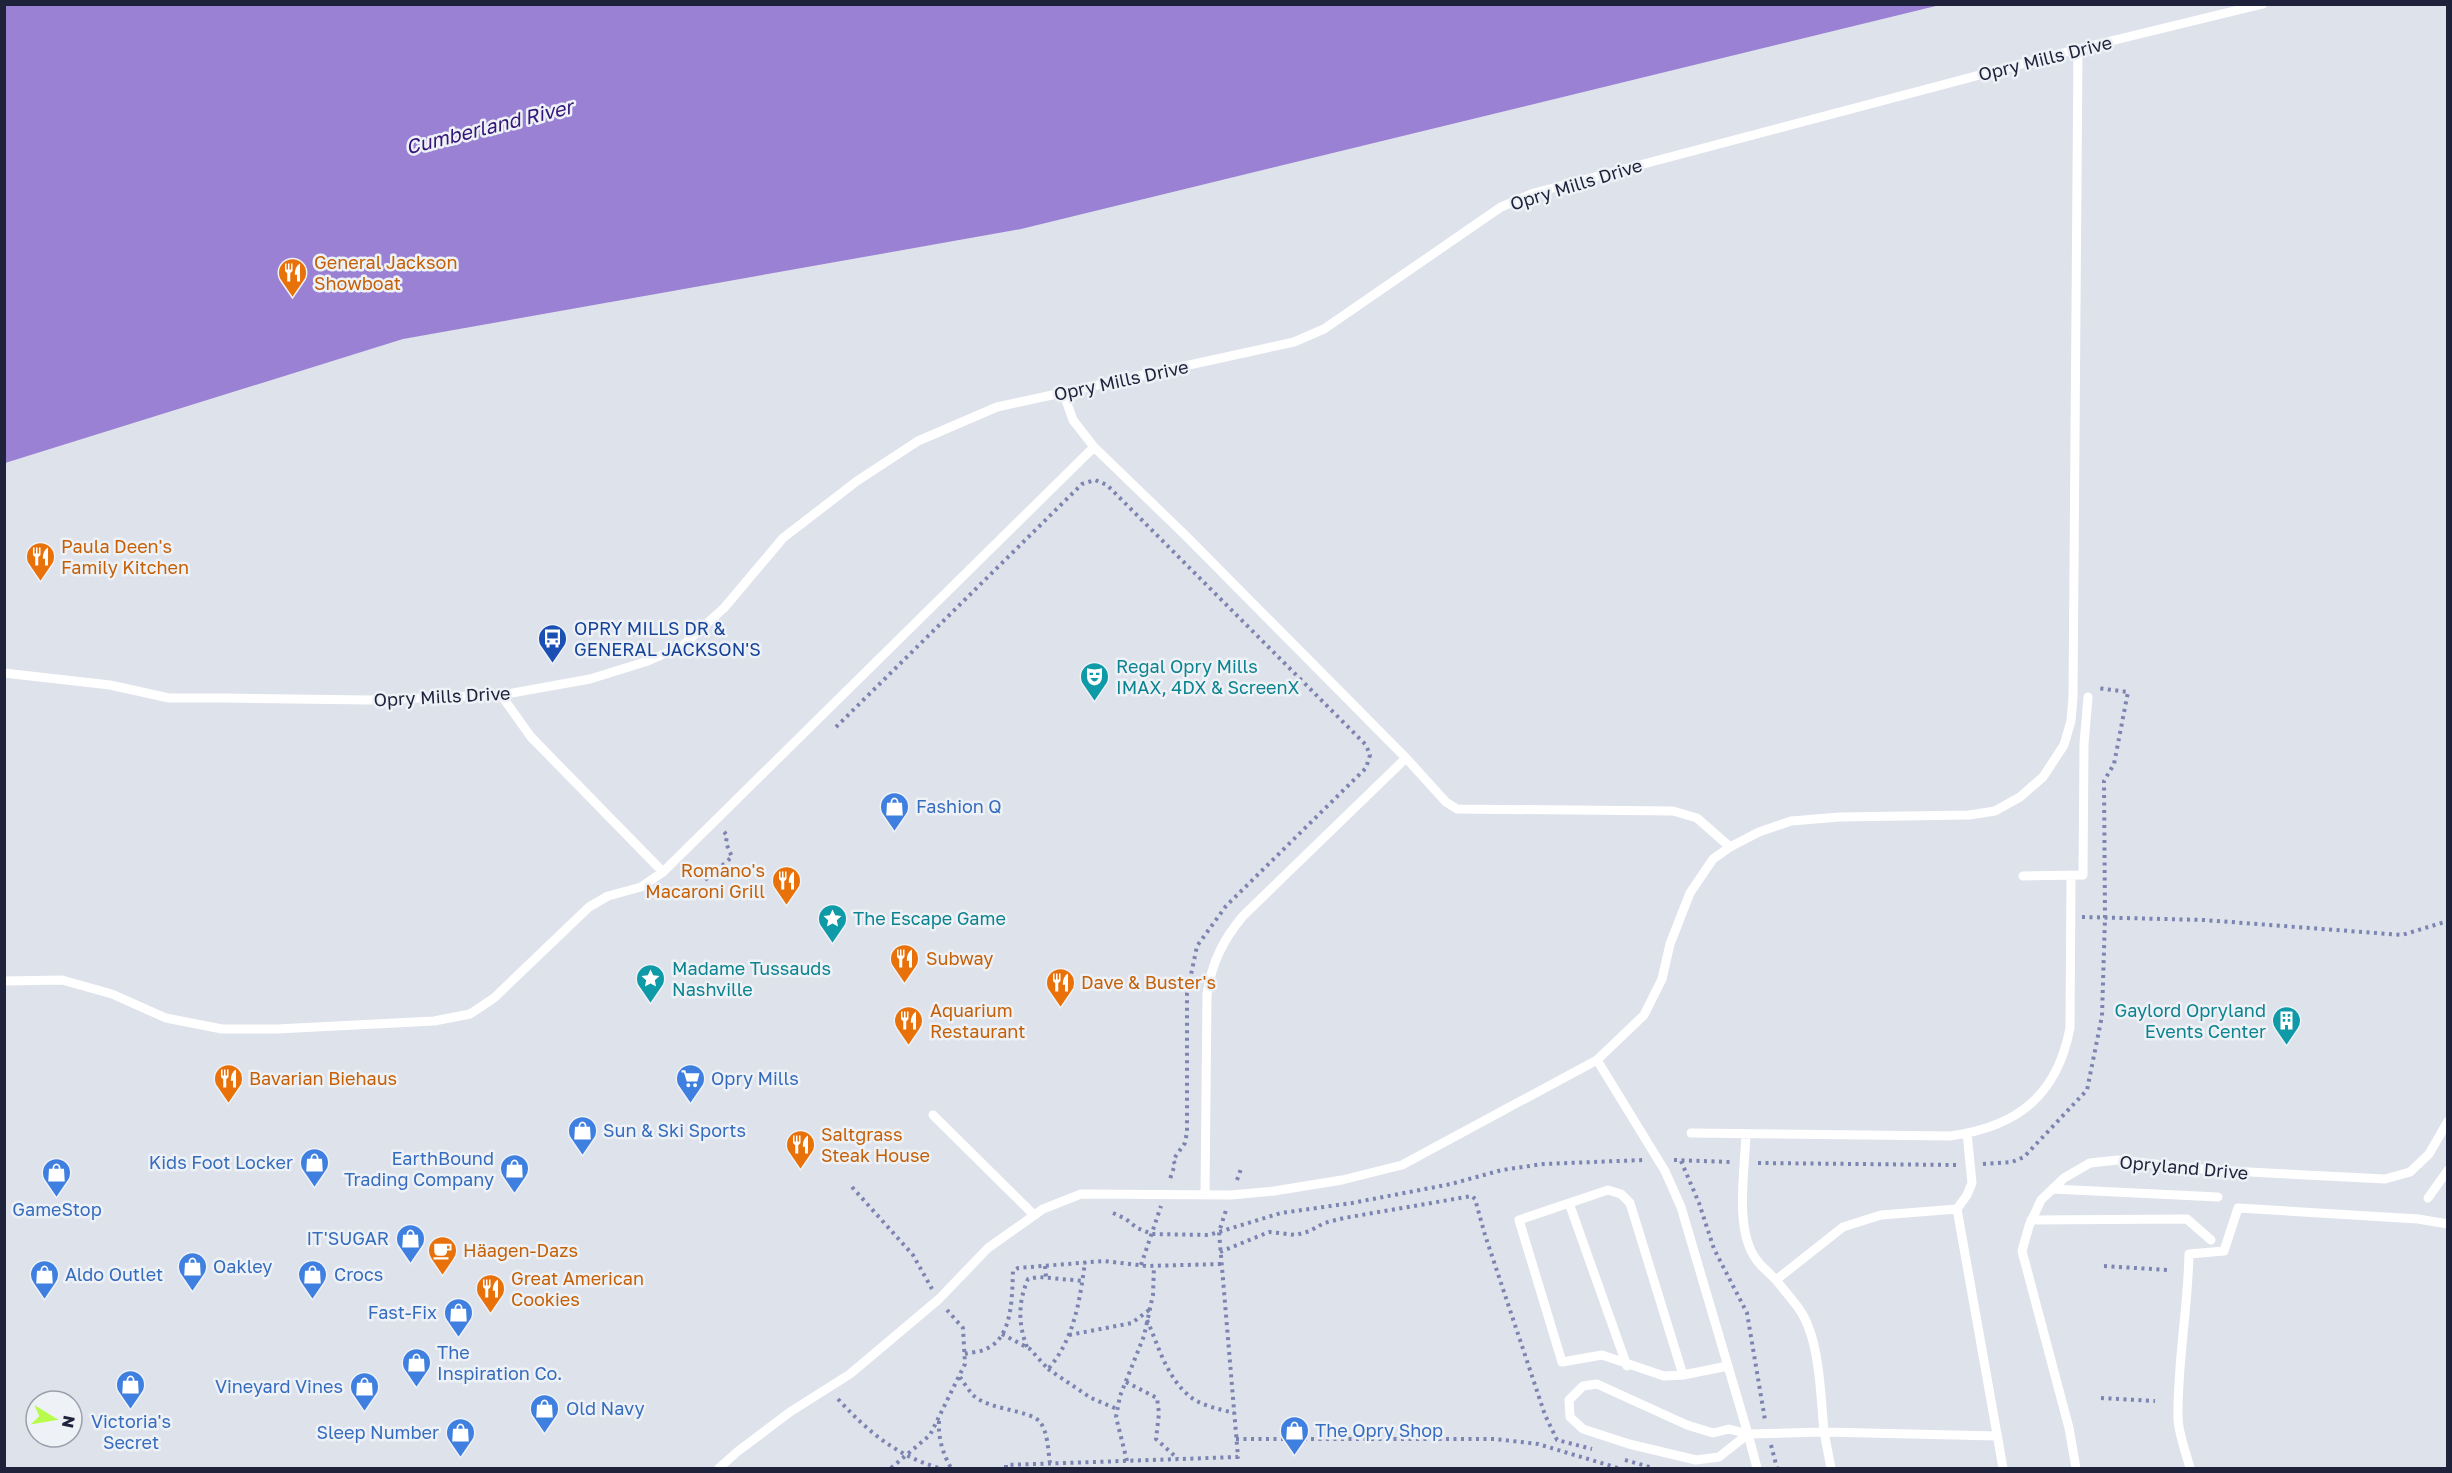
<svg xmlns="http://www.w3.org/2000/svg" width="2452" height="1473" viewBox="0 0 2452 1473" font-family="'Golos Text',sans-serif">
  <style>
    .water { fill: #9a81d4 }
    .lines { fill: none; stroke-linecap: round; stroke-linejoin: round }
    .path { stroke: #7c85b1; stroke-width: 4; stroke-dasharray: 3 4.5; stroke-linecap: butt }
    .service { stroke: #fff; stroke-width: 9 }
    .labels { text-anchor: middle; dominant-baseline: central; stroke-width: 5; stroke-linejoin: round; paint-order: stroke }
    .street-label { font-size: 18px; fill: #1e223b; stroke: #eef2f7 }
    .food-label { font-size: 18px; fill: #c56008; stroke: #eef2f7; text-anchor: start }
    .transit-label { font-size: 18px; fill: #164399; stroke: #eef2f7; text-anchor: start }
    .culture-label { font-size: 18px; fill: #0d838f; stroke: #eef2f7; text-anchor: start }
    .shop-label { font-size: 18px; fill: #366cbe; stroke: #eef2f7; text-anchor: start }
    .water-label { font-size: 20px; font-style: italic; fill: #35157a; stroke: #eef2f7 }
  </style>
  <rect width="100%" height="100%" fill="#dee2eb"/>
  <!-- water -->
  <path class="water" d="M5 4H1940V5L1021 229 403 339 5 463Z"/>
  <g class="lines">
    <!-- path -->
    <path class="path" d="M836 727 1082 484 1095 480 1107 485 1366 745 1370 755 1366 768 1226 906 1197 946 1187 994V1132L1185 1143 1173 1160 1175 1164 1169 1182
      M705 880 732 857 726 843 727 835 724 832
      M2082 917 2204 920 2402 935 2448 921
      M1674 1160 1730 1162
      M1681 1161 1699 1203 1714 1249 1747 1313 1765 1420
      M1758 1163 1958 1165
      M1983 1164 2012 1162 2024 1157 2087 1090 2102 1016 2105 917 2104 781 2114 764 2128 692 2097 688
      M1237 1180 1242 1166
      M852 1187 913 1255 932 1289
      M1113 1213 1126 1219 1137 1228 1152 1234 1209 1235 1281 1213 1352 1203 1451 1184 1502 1170 1543 1164 1643 1160
      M1220 1252 1269 1232 1296 1235 1310 1231 1324 1223 1344 1218 1472 1196 1475 1199 1485 1235 1545 1415 1557 1440 1592 1449
      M1141 1265 1161 1206
      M1045 1266 1046 1277
      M2104 1266 2167 1270
      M1147 1320C1158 1345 1166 1375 1187 1394 1198 1405 1219 1409 1234 1413
      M1002 1334 1030 1349 1048 1369C1074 1340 1080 1300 1085 1262
      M1069 1335 1132 1323 1149 1310
      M1027 1347C1018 1324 1018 1302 1028 1279L1039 1277 1083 1281
      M965 1354C972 1352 981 1352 988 1348 1013 1336 1012 1295 1013 1271L1018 1268 1104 1261 1146 1266 1222 1264
      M1048 1369 1091 1398 1117 1409
      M960 1377C964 1383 969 1391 974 1396 990 1410 1030 1410 1040 1422 1048 1432 1048 1451 1050 1463
      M1126 1382 1157 1398 1159 1413 1156 1439 1178 1459
      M2101 1398 2155 1401
      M838 1399C867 1431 897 1456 939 1468
      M939 1421C938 1438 943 1454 951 1468
      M1236 1439H1495L1538 1444 1618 1468
      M1771 1445 1777 1468
      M1625 1460 1653 1468
      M1127 1461 1116 1417 1120 1396 1144 1336 1153 1295 1154 1266
      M891 1468 930 1435 965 1364 963 1328 947 1310
      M1006 1468V1465L1238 1457 1219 1232 1227 1207"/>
    <!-- service -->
    <path class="service" d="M1063 392 1073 420 1094 447 1186 536 1406 758 1243 916C1223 940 1212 962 1207 994L1205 1195
      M4 673 110 685 169 698H224L369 700 501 695 590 679 648 661 682 646 724 608 783 538 857 481 918 441 997 407 1294 342 1324 329 1501 207 1534 193 2078 49 2263 4
      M501 695 531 737 663 872
      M1406 758 1446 802 1457 809 1673 811 1697 818 1730 847
      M2023 876 2083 875 2084 744 2088 697
      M4 981 62 980 112 994 166 1018 222 1029H277L434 1021 470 1014 494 998 589 907 608 896 641 887 663 872 1094 447
      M1597 1060 1665 1171 1681 1207 1748 1434 1824 1432 1831 1468
      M933 1115 1034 1215
      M1691 1133 1950 1136C2017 1127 2057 1096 2070 1028L2071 875
      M1967 1133 1972 1183 1967 1195 1957 1209 2003 1468
      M1746 1134C1745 1169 1734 1229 1756 1259 1761 1267 1770 1273 1776 1280L1843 1227 1881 1215 1957 1209
      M2053 1189 2218 1197
      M2428 1198 2448 1170
      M1569 1203 1627 1366
      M2031 1220 2187 1219 2211 1240
      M1776 1280C1787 1294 1802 1309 1808 1326 1820 1355 1821 1400 1824 1432L1997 1436
      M1683 1375 1630 1203 1621 1194 1608 1190 1519 1220 1562 1362 1602 1355 1664 1376 1683 1375 1728 1366
      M1597 1384 1687 1425 1713 1433 1729 1429 1748 1434 1719 1457 1696 1460 1629 1444 1583 1429 1570 1417 1569 1400 1583 1386Z
      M1748 1434 1757 1468
      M719 1468 737 1452 790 1412 850 1374 939 1299 988 1248 1043 1209 1081 1194 1231 1195 1274 1191 1342 1180 1402 1165 1597 1060 1644 1015 1662 979 1670 944 1690 893 1713 859 1730 847 1759 832 1791 821 1840 817 1969 815 1995 811 2020 797 2043 777 2064 745 2071 721 2073 697 2078 49
      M2076 1468 2069 1428 2022 1251 2029 1226 2041 1200 2064 1178 2090 1163 2118 1160 2210 1170 2385 1179 2410 1172 2429 1154 2448 1121
      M2190 1468C2186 1453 2179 1435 2178 1419 2177 1364 2188 1309 2189 1254L2224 1251 2238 1208 2418 1219 2448 1224"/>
  </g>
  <!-- icons -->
  <defs>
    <symbol id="restaurant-pin" viewBox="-11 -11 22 30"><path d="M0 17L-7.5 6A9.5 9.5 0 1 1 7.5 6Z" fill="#e8710a" stroke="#eef2f7"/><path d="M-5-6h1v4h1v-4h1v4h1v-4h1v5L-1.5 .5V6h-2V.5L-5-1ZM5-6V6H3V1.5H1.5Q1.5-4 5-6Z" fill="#fff"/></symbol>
    <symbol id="bus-pin" viewBox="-11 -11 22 30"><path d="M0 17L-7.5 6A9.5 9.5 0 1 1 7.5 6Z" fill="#1a4fb4" stroke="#eef2f7"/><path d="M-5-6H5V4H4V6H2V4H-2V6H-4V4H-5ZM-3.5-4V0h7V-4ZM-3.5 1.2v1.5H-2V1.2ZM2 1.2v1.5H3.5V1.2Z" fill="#fff"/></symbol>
    <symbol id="theatre-pin" viewBox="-11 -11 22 30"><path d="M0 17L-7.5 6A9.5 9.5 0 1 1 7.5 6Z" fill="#0f9aa8" stroke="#eef2f7"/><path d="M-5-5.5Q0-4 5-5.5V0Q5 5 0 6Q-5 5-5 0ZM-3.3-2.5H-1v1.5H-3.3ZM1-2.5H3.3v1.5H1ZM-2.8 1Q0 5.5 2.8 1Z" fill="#fff"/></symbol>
    <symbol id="shop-pin" viewBox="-11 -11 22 30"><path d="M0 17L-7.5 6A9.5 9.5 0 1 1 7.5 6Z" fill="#3f7fe0" stroke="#eef2f7"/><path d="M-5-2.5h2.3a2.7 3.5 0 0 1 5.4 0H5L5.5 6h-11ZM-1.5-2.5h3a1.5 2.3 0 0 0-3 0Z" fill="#fff"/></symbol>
    <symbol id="sight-pin" viewBox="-11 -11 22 30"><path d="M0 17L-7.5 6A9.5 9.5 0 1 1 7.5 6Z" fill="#0f9aa8" stroke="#eef2f7"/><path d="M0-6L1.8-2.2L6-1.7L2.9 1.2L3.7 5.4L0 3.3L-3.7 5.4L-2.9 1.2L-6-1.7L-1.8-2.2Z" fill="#fff"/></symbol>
    <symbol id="building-pin" viewBox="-11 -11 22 30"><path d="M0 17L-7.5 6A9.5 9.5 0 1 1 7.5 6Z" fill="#0f9aa8" stroke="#eef2f7"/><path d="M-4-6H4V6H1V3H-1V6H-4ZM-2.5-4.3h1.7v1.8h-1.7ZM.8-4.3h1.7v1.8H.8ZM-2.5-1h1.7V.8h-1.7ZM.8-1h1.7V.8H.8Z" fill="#fff"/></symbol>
    <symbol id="supermarket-pin" viewBox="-11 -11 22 30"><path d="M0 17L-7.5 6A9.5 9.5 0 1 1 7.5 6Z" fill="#3f7fe0" stroke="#eef2f7"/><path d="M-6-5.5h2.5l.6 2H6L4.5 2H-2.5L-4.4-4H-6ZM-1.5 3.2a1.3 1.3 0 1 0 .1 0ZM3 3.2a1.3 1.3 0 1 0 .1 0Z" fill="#fff"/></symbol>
    <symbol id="cafe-pin" viewBox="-11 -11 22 30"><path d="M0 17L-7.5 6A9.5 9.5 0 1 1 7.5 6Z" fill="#e8710a" stroke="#eef2f7"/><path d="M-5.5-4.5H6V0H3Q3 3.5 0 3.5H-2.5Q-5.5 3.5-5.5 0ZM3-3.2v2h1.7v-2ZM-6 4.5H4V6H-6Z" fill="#fff"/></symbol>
  </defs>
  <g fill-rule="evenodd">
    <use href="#restaurant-pin" x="276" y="256" width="33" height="45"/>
    <use href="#restaurant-pin" x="24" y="540" width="33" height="45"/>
    <use href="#bus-pin" x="536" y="622" width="33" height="45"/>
    <use href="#theatre-pin" x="1078" y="660" width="33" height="45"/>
    <use href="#shop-pin" x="878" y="790" width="33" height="45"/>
    <use href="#restaurant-pin" x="770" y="864" width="33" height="45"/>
    <use href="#sight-pin" x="816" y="902" width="33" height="45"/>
    <use href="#restaurant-pin" x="888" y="942" width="33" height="45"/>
    <use href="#sight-pin" x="634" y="962" width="33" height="45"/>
    <use href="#restaurant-pin" x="1044" y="966" width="33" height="45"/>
    <use href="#restaurant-pin" x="892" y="1004" width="33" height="45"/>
    <use href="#building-pin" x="2270" y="1004" width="33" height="45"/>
    <use href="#restaurant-pin" x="212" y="1062" width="33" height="45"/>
    <use href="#supermarket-pin" x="674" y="1062" width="33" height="45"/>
    <use href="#shop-pin" x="566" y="1114" width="33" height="45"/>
    <use href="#restaurant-pin" x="784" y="1128" width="33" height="45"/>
    <use href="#shop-pin" x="298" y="1146" width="33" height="45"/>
    <use href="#shop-pin" x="498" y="1152" width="33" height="45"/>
    <use href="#shop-pin" x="40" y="1156" width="33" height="45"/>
    <use href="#shop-pin" x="394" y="1222" width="33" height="45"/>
    <use href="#cafe-pin" x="426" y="1234" width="33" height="45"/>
    <use href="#shop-pin" x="176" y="1250" width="33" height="45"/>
    <use href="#shop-pin" x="28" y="1258" width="33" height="45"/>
    <use href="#shop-pin" x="296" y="1258" width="33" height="45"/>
    <use href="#restaurant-pin" x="474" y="1272" width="33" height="45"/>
    <use href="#shop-pin" x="442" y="1296" width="33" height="45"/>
    <use href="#shop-pin" x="400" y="1346" width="33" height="45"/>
    <use href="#shop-pin" x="114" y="1368" width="33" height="45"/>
    <use href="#shop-pin" x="348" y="1370" width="33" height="45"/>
    <use href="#shop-pin" x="528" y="1392" width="33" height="45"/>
    <use href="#shop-pin" x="1278" y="1414" width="33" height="45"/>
    <use href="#shop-pin" x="444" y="1416" width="33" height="45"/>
  </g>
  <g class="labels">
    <!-- street labels -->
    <g class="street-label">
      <text transform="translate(2045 58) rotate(-14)">Opry Mills Drive</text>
      <text transform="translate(1576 184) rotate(-17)">Opry Mills Drive</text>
      <text transform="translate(1121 380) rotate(-12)">Opry Mills Drive</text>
      <text transform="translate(442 696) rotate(-3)">Opry Mills Drive</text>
      <text transform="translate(2184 1167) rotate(5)">Opryland Drive</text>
    </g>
    <!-- food labels -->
    <g class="food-label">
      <text x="314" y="262">General Jackson<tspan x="314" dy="21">Showboat</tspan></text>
      <text x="61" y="546">Paula Deen's<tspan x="61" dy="21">Family Kitchen</tspan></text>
      <text x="765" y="870" text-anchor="end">Romano's<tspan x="765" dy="21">Macaroni Grill</tspan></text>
      <text x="926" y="958">Subway</text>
      <text x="1081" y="982">Dave &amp; Buster's</text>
      <text x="930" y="1010">Aquarium<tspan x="930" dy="21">Restaurant</tspan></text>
      <text x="249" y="1078">Bavarian Biehaus</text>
      <text x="821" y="1134">Saltgrass<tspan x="821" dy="21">Steak House</tspan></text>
      <text x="463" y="1250">Häagen-Dazs</text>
      <text x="511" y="1278">Great American<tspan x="511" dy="21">Cookies</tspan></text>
    </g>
    <!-- transit labels -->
    <g class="transit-label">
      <text x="574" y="628">OPRY MILLS DR &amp;<tspan x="574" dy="21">GENERAL JACKSON'S</tspan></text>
    </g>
    <!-- culture labels -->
    <g class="culture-label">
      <text x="1116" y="666">Regal Opry Mills<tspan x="1116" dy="21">IMAX, 4DX &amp; ScreenX</tspan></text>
      <text x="853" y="918">The Escape Game</text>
      <text x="672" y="968">Madame Tussauds<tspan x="672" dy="21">Nashville</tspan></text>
      <text x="2266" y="1010" text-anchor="end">Gaylord Opryland<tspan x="2266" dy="21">Events Center</tspan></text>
    </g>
    <!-- shop labels -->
    <g class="shop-label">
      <text x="916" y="806">Fashion Q</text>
      <text x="711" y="1078">Opry Mills</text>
      <text x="603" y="1130">Sun &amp; Ski Sports</text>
      <text x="494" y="1158" text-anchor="end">EarthBound<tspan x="494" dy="21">Trading Company</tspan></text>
      <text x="293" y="1162" text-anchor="end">Kids Foot Locker</text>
      <text x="57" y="1209" text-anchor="middle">GameStop</text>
      <text x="389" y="1238" text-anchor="end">IT'SUGAR</text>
      <text x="213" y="1266">Oakley</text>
      <text x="65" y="1274">Aldo Outlet</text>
      <text x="334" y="1274">Crocs</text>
      <text x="437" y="1312" text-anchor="end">Fast-Fix</text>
      <text x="437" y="1352">The<tspan x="437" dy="21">Inspiration Co.</tspan></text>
      <text x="343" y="1386" text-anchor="end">Vineyard Vines</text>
      <text x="566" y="1408">Old Navy</text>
      <text x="131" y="1421" text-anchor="middle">Victoria's<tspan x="131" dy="21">Secret</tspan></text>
      <text x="1315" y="1430">The Opry Shop</text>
      <text x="439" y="1432" text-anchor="end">Sleep Number</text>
    </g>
    <!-- water labels -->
    <g class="water-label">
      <text transform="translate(489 126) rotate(-14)">Cumberland River</text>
    </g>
  </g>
  <!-- border -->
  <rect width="2452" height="1473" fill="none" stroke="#1e223b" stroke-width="12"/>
  <!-- north arrow -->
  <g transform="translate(54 1419) rotate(101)"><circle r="28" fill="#eef2f7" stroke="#9b9fac" stroke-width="1.5"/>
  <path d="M0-4.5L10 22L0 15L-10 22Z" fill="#b7fb4c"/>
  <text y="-9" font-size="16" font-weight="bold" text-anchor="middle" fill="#1e223b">N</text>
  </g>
</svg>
